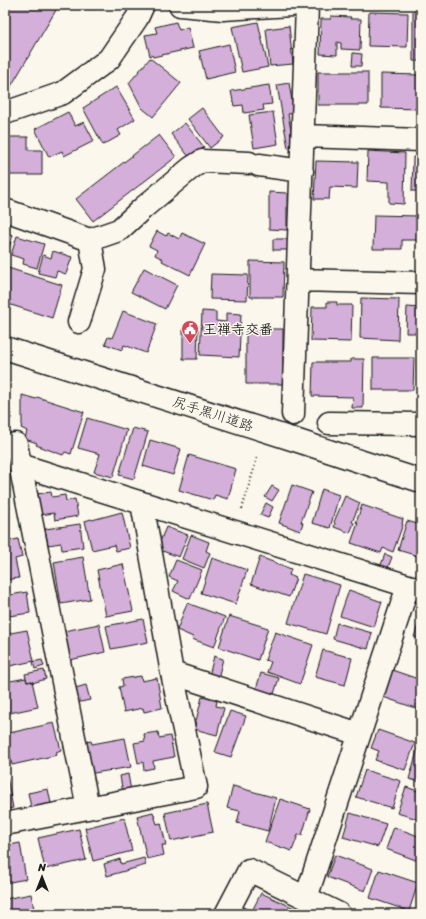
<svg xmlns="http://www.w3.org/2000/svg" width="426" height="919" viewBox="0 0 426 919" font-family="Sriracha,'Klee One',sans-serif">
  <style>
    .building { fill: #d3afd9; stroke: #1c1c1c }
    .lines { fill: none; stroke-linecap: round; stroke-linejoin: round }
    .minor-casing { stroke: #1c1c1c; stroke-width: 25 }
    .major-casing { stroke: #1c1c1c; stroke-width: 25 }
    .path { stroke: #1c1c1c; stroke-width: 2.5; stroke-dasharray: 1 3; stroke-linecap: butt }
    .minor { stroke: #fbf7ec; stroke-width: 22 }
    .major { stroke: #fbf7ec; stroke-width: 22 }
    .labels { text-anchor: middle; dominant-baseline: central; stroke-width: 3; stroke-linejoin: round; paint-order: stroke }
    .poi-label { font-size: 14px; font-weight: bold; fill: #1c1c1c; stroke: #fbf7ec; text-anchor: start }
    .street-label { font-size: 14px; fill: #1c1c1c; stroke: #fbf7ec }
  </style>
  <rect width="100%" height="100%" fill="#fbf7ec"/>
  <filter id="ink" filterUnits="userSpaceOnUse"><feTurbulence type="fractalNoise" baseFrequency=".025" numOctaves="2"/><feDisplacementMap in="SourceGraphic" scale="8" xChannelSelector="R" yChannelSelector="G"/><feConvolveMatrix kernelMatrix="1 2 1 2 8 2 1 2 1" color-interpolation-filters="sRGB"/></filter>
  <g filter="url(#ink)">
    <!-- building -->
    <path class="building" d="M5 5H59L10 88 5 85Z
      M413 11H419V19H421V61H413Z
      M369 12 408 13 407 47 368 46Z
      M331 16 351 17 350 19H361L360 50 341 49V43L337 42V55L320 54 321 19H331Z
      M176 22 179 30 188 27 193 48 153 57 152 55 150 56 145 35 157 33 155 27Z
      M258 22 268 67 242 72 232 27Z
      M289 26 293 64 270 66 266 29Z
      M229 44 235 72 206 79 199 51Z
      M353 53 362 54 361 66H352Z
      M150 58 181 83 153 117 142 108 129 83Z
      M318 72H368V105H318Z
      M381 74 421 75V109L381 108Z
      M289 83 294 113 288 114 294 147 288 148 277 85Z
      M269 85 272 104 263 105 264 110 244 113 243 105 234 106 231 91Z
      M116 87 135 119 118 130 121 135 103 145 83 108Z
      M202 108 224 137 210 148 188 119Z
      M68 112 75 126 84 122 94 141 64 156 62 151 49 157 35 129Z
      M273 112 278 144 254 148 249 115Z
      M185 123 204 147 190 158 171 134Z
      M159 135 176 157 93 221 76 199Z
      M5 137H28V150H42V175H5Z
      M368 151 405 153 404 204 389 203V182L367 181Z
      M413 157H421V191H412Z
      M316 161 358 162 357 188 330 187 329 199H314Z
      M269 192 287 193V230L269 229Z
      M374 215 418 216V240H402V249H373Z
      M5 229 7 230 6 233 13 235 6 257H5Z
      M157 231 166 236 168 233 179 239 182 233 205 244 190 275 162 261 163 259 155 255 157 250 149 246Z
      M17 236 44 244 37 268 23 264 24 259 11 255Z
      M273 239H288V250H273Z
      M53 251 72 257 66 274 57 271 55 277 38 273 43 255 51 258Z
      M250 261 284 262 283 297H250Z
      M5 267 62 285 52 318 5 303Z
      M144 268 177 285 165 309 131 292Z
      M211 274 248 275 247 300 210 299Z
      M361 298 399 299 398 340 360 338Z
      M327 302H337V305H352L351 342 311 341 312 307H327Z
      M407 307 421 308V333H406Z
      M123 311 157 324 146 353 124 345 122 350 105 344 108 337 112 338Z
      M202 311 216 312V321L226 322V313L241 314 239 357 200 355Z
      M183 329H198L197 359H183Z
      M246 329H283V384H246Z
      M373 358H414L413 390H373Z
      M351 359H364L363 408H352L353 397 312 396 313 362H351Z
      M22 395 36 399 37 397 84 412 71 454 65 452 63 455 36 445 37 443 25 439 27 431 21 428 22 424Z
      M87 418 127 430 113 477 94 472 100 454 78 448Z
      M133 428 148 432 134 479 119 475Z
      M150 440 181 449 173 475 143 466Z
      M189 455 236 469 228 499 215 495 213 500 179 490Z
      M292 485 312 492 301 522 303 523 300 531 279 523Z
      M272 486 279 490 272 501 265 497Z
      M322 489 339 495 330 528 312 523Z
      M51 492 52 497 65 495 66 501 75 499 78 516 55 520 54 513 40 515 37 494Z
      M345 496 360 503 352 522 354 523 350 533 334 527 335 523 334 522Z
      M266 503 273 507 268 518 260 515Z
      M362 505 403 519 402 524H403L393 552 383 548 381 553 351 543 358 523H356Z
      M122 512 130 548 116 551 114 545 92 550 85 521 91 519 92 520Z
      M407 521 421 525V557L398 550Z
      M80 524 83 547 62 550 61 543 48 545 45 529Z
      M166 527 188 535 179 557 157 549Z
      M191 535 209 542 206 551 210 553 204 568 182 559Z
      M18 539 22 557 15 559 19 578 5 580V542Z
      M385 554 392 557 386 573 379 570Z
      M83 557 90 599 61 604 54 562Z
      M260 557 291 569 289 575 296 578 289 597 251 584Z
      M212 558 247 570 236 604 201 593Z
      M176 560 202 570 190 599 173 591 178 581 169 577Z
      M123 564 133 611 106 616 97 570Z
      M303 574 340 585 326 634 288 623Z
      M349 590 382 602 374 627 340 616Z
      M27 592 30 613 9 616V621L5 622V596Z
      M187 603 225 617 214 647 192 639 193 637 177 630Z
      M229 616 268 628 258 660 219 647Z
      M421 616V639L414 637Z
      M143 619 148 642 111 649 106 626Z
      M337 623 372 633 368 649 333 639Z
      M99 624 105 652 70 660 64 631Z
      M27 630 34 661 5 667V634Z
      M275 632 313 645 300 684 267 672 271 662 265 660Z
      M323 650 352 658 345 685 315 677Z
      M214 656 223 659 218 678 209 676Z
      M42 660 44 666 35 669 33 662Z
      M44 670 46 679 32 683V681L27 682 25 674Z
      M392 670 421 680V710L383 697Z
      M261 673 279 678 274 694 256 689Z
      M141 676 142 681 157 678 162 708 144 712 143 708 124 712 119 687 123 686 122 679Z
      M26 678 27 682 32 681 38 707 5 714V682Z
      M86 685 90 700 76 703 72 689Z
      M202 697 217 701 216 706 224 708 217 735 194 729Z
      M230 711 246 716 231 757 215 752Z
      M54 723 61 750 56 752 57 755 12 765 5 734Z
      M378 730 415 743 405 770 375 760 379 751 371 748Z
      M158 732 159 738 170 736 174 757 153 761 154 768 144 770 143 762 138 763 134 743 145 741 144 734Z
      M125 738 131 767 88 774 85 756 89 755 86 742 91 741 92 744Z
      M418 748 421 749V782L409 779Z
      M365 770 401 781 392 808 356 797Z
      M128 774 131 791 123 793 120 776Z
      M5 777H7L13 808 7 809 8 813 5 814Z
      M233 786 276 798 268 831 237 823 240 811 227 808Z
      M406 787 421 792V820L397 813Z
      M48 789 52 808 32 812 28 793Z
      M280 799 310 809 302 835H298L292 851 265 842Z
      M207 804 213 832 171 841 165 813Z
      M153 812 157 824 161 823 166 845H162L164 855 147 859 137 816Z
      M350 813 386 824 378 847 343 837Z
      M124 818 132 851 93 861 85 828Z
      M394 827 421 837V862L386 849Z
      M79 829 86 860 45 869 38 838Z
      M20 843 26 879 5 883V846Z
      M335 855 373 869 365 891 327 877Z
      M144 858 146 865 107 876 104 864 120 859 121 864Z
      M379 870 418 883 409 911 370 898Z
      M261 893 303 912 301 914H241L244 907 252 911Z
      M31 894 35 914H5V899Z"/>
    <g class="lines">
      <defs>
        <path id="minor" d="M180 5 223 9 292 5
          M5 113 63 93 109 59 137 18 143 5
          M303 136 421 140
          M259 165 302 171
          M5 210 90 240 119 230 143 208 191 168 202 161 249 163
          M298 280 421 283
          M79 322 95 269 90 240
          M293 414 307 5
          M329 423 421 424
          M5 446 16 444 88 808
          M20 465 421 590
          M172 673 359 734
          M5 824 196 787 172 673 142 503
          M306 898 408 586
          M226 914 249 870 339 914"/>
        <path id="major" d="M5 348 295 440 356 460 421 481"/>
      </defs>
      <!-- minor casing -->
      <use href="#minor" class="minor-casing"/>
      <!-- major casing -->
      <use href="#major" class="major-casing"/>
      <!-- path -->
      <path class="path" d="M5 386 11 420
        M242 509 257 458"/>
      <!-- minor -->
      <use href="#minor" class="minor"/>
      <!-- major -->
      <use href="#major" class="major"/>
    </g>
  </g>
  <!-- icons -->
  <defs>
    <symbol id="civic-pin" viewBox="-11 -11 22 30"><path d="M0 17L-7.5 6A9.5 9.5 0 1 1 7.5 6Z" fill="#d1495b" stroke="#fbf7ec"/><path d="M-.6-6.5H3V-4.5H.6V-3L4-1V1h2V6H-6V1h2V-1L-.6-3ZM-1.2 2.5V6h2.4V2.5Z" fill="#fff"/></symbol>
  </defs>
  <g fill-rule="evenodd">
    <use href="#civic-pin" x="180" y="319" width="20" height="27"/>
  </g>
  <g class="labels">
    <!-- poi labels -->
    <g class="poi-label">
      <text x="203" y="329">王禅寺交番</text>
    </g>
    <!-- street labels -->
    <g class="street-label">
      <text transform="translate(213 414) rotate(18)">尻手黒川道路</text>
    </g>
  </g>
  <!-- margin -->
  <rect width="426" height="919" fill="none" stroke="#fbf7ec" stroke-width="20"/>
  <rect x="10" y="10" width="406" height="899" fill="none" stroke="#1c1c1c" stroke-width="1.5" filter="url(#ink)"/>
  <!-- north arrow -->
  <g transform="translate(42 877)" stroke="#fbf7ec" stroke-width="3" paint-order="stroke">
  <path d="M0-3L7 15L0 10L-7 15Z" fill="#1c1c1c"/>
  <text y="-6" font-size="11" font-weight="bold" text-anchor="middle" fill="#1c1c1c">N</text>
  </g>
</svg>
